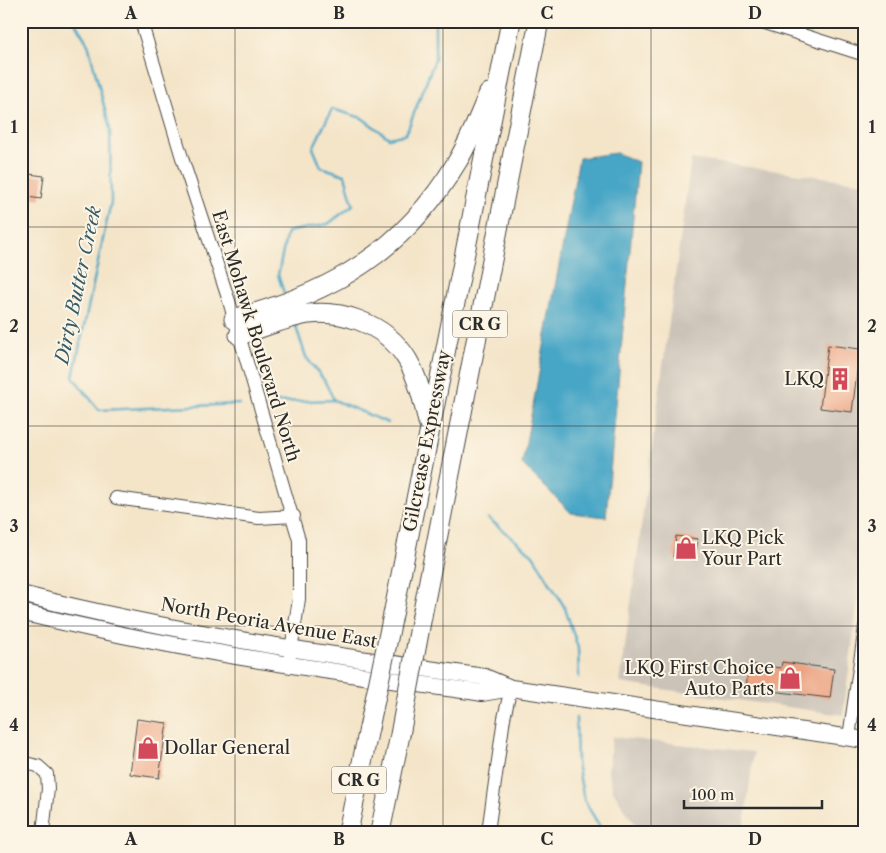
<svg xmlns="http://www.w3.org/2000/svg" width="886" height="853" viewBox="0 0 886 853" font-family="'Libre Caslon Text',serif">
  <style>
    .industrial { fill: #cbc3b8 }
    .water { fill: #46a6c6; stroke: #386878 }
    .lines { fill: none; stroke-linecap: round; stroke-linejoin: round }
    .stream { stroke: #46a6c6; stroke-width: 2.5 }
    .building { fill: #eda484 }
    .minor-casing { stroke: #494743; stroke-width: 14 }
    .major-casing { stroke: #494743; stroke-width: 18 }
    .highway-casing { stroke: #494743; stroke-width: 21 }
    .minor { stroke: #fff; stroke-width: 12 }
    .major { stroke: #fff; stroke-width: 16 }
    .highway { stroke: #fff; stroke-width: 19 }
    .highway-bridge-casing { stroke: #494743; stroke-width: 21; stroke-linecap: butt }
    .highway-bridge { stroke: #fff; stroke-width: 19 }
    .grid { fill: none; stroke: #2b2b2b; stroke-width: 1; stroke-opacity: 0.55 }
    .labels { text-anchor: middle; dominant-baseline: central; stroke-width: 4; stroke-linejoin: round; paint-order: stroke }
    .shield { fill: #fcf5e5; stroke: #6a6863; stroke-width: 1 }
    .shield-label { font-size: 16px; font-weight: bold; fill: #2b2b2b }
    .street-label { font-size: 18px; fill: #2b2b2b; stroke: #fcf5e5 }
    .poi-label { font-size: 18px; fill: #2b2b2b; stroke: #fcf5e5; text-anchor: end }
    .water-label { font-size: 19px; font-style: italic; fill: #365c69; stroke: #fcf5e5 }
    .neatline { fill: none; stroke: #2b2b2b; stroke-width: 2 }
    .grid-label { font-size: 16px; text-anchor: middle; font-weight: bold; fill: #2b2b2b }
  </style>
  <rect width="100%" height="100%" fill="#fcf5e5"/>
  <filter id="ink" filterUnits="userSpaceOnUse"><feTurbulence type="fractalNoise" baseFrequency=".02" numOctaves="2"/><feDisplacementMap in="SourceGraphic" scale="10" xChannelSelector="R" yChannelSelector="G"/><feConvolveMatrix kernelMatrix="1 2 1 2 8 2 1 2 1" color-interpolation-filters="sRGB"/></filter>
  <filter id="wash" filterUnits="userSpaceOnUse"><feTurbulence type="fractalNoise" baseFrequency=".0096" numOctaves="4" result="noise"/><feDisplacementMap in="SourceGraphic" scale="20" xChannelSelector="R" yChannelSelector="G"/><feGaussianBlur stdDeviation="1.12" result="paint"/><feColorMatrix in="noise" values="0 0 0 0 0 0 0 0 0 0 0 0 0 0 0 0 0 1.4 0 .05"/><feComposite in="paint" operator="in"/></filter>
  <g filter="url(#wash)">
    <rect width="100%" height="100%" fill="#f4e5c9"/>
    <!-- industrial -->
    <path class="industrial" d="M691 159 865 183V546L843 715 620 683Z
      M612 737 754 752 743 832H646L639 828 626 812 613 791 608 771Z"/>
    <!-- water -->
    <path class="water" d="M616 153 638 162 606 517 571 513 522 464 579 158Z"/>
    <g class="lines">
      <!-- stream -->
      <path class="stream" d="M74 21 88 44 110 129 111 202 73 377 99 410 240 404
        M284 293 278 275 287 232 328 224 353 205 345 175 321 167 313 148 332 109 362 118 389 138 406 134 435 59V21
        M295 324 306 357 324 380 334 400
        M277 402 334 400 388 423
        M488 518 533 555 565 608 578 648 579 677
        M576 718 577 763 584 800 603 832"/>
    </g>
    <g id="blocks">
      <!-- building -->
      <path class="building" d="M21 173 44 176 41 199 21 196Z
        M828 345 860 349 852 412 820 408Z
        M676 536 698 539 695 560 673 557Z
        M782 662 834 669 830 698 746 688 749 664 781 668Z
        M137 719 167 723 159 778 130 774Z"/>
    </g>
  </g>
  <g filter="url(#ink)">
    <use href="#blocks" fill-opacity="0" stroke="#494743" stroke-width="1"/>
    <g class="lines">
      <defs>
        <path id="minor" d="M141 21 183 161 229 301 299 540V599L290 656
          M759 21 865 55
          M116 498 259 518 294 516
          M849 737 865 627
          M21 762 38 766 47 774 48 789 43 832
          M488 832 504 718 511 688"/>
        <path id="major" d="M21 594C174 633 329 655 485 677L511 688 865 740
          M21 612C173 650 328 671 482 693L511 688"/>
        <path id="highway" d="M234 319C332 293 404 251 457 162 470 141 479 116 489 93
          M239 335C262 328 285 318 309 314 326 312 342 314 358 320 407 338 418 375 428 422
          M394 610 511 21
          M422 616 539 21
          M348 832 369 728
          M380 832 400 735"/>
      </defs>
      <!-- minor casing -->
      <use href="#minor" class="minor-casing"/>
      <!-- major casing -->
      <use href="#major" class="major-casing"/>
      <!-- highway casing -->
      <use href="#highway" class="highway-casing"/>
      <!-- minor -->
      <use href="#minor" class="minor"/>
      <!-- major -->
      <use href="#major" class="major"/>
      <!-- highway -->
      <use href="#highway" class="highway"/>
      <defs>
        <path id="highway-bridge" d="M369 728 394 610
          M400 735 422 616"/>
      </defs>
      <!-- highway-bridge casing -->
      <use href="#highway-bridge" class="highway-bridge-casing"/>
      <!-- highway-bridge -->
      <use href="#highway-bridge" class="highway-bridge"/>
    </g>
  </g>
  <!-- grid -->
  <path class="grid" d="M235 21V832M443 21V832M651 21V832M21 227H865M21 426H865M21 626H865"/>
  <!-- icons -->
  <defs>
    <symbol id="building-bare" viewBox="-9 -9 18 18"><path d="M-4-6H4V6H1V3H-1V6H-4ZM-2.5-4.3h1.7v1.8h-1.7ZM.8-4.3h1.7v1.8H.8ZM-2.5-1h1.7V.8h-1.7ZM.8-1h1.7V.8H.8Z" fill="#d1495b" stroke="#fcf5e5" stroke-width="2.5" paint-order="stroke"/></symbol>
    <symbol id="shop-bare" viewBox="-9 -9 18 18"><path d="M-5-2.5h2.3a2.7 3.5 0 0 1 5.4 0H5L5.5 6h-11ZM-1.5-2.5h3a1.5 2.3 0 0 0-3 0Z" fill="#d1495b" stroke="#fcf5e5" stroke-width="2.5" paint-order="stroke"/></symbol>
  </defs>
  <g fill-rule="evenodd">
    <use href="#building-bare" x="824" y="363" width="32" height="32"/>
    <use href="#shop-bare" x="670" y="532" width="32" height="32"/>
    <use href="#shop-bare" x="774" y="662" width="32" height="32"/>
    <use href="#shop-bare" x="132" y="732" width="32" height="32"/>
  </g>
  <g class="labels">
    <!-- shield labels -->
    <g class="shield">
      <rect x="452.5" y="310.5" width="55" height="27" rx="4"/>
      <rect x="331.5" y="766.5" width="55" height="27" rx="4"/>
    </g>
    <g class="shield-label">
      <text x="480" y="324">CR G</text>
      <text x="359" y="780">CR G</text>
    </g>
    <!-- street labels -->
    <g class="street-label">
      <text transform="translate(256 336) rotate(73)">East Mohawk Boulevard North</text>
      <text transform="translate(427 441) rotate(-79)">Gilcrease Expressway</text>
      <text transform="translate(269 623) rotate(10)">North Peoria Avenue East</text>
    </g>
    <!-- poi labels -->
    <g class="poi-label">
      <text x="824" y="379">LKQ</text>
      <text x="702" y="538" text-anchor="start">LKQ Pick<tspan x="702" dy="21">Your Part</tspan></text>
      <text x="774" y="668">LKQ First Choice<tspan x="774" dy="21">Auto Parts</tspan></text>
      <text x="164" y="748" text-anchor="start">Dollar General</text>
    </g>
    <!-- water labels -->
    <g class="water-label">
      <text transform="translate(78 285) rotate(-78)">Dirty Butter Creek</text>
    </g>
  </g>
  <!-- margin -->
  <rect width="886" height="853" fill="none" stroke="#fcf5e5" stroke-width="55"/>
  <!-- scale -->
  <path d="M684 800v8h138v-8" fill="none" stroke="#2b2b2b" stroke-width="2.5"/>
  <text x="691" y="800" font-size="15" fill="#2b2b2b" stroke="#fcf5e5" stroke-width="4" paint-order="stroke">100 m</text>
  <rect x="28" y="28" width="830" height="798" class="neatline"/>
  <g class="grid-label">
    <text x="131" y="19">A</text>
    <text x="339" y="19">B</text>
    <text x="547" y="19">C</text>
    <text x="755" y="19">D</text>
    <text x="14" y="133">1</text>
    <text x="872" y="133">1</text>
    <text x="14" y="332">2</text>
    <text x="872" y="332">2</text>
    <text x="14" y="532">3</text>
    <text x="872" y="532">3</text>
    <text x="14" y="731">4</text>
    <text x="872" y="731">4</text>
    <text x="131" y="845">A</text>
    <text x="339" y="845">B</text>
    <text x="547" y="845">C</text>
    <text x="755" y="845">D</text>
  </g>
</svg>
